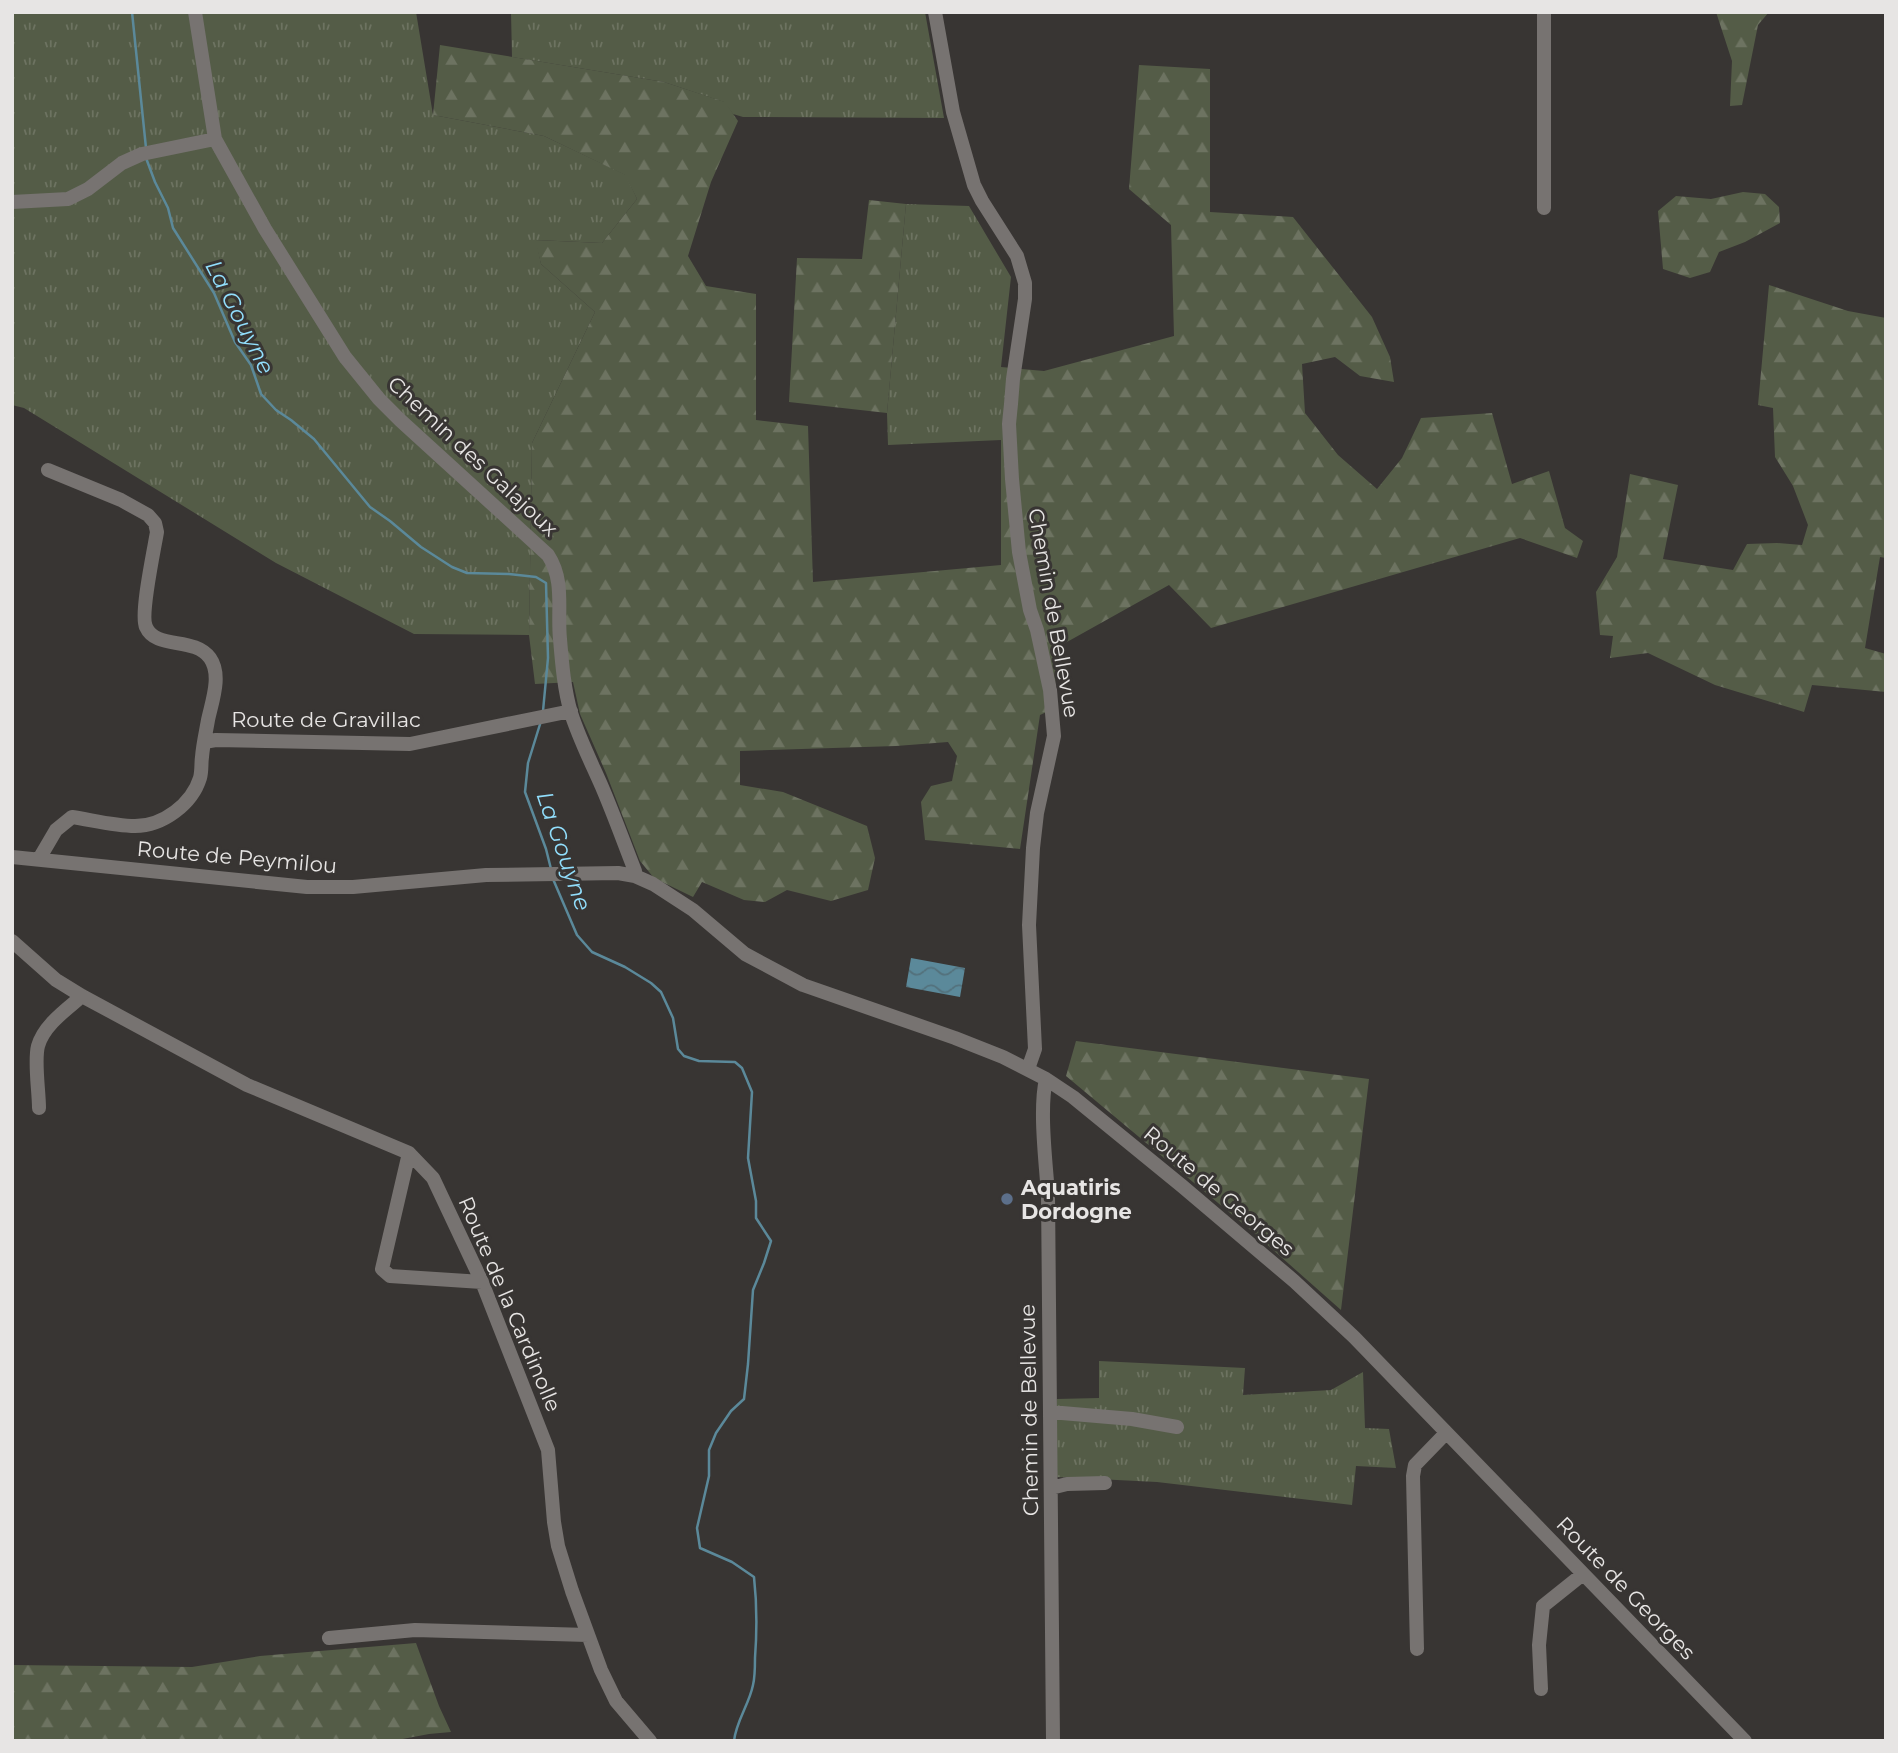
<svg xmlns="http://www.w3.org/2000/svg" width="1898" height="1753" viewBox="0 0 1898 1753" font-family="Montserrat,sans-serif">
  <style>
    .grass { fill: url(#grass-tufts) }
    .forest { fill: url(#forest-firs) }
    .water { fill: url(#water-waves) }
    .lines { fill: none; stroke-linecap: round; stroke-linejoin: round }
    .stream { stroke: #5b899a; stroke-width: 2.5 }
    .minor { stroke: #777371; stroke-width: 14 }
    .service-dot { fill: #5c6f8a; stroke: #383533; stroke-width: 2.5 }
    .labels { text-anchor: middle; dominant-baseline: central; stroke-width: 6; stroke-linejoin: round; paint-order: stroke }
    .street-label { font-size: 21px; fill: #e7e5e4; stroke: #383533 }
    .poi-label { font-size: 21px; font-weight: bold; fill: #e7e5e4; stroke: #383533; text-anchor: start }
    .water-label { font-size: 23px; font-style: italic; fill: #91defc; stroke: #383533 }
  </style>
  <defs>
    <pattern id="grass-tufts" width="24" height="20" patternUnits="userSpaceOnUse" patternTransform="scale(1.75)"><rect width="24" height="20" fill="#545c47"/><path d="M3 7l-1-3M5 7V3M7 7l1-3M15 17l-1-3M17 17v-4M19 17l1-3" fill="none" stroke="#6d7361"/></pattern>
    <pattern id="forest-firs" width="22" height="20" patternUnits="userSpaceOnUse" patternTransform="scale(1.75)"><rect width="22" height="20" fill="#545c47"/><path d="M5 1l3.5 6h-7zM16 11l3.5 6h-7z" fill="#6d7361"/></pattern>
    <pattern id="water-waves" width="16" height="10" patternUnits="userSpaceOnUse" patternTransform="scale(1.75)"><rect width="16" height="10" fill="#5b899a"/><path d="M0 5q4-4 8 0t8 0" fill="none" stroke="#53717c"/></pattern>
  </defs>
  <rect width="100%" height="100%" fill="#383533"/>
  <!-- grass -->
  <path class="grass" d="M12 12H416L433 115 544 136 626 175 637 199 602 243 536 240 541 264 595 312 532 443 529 635 414 634 276 563 24 408 12 405Z
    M511 12H925L944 118 743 117 733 114 724 102 664 82 512 57Z
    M906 204 969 206 1011 277 1001 367V440L888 445 887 413Z
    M1099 1361 1245 1368 1243 1395 1331 1390 1363 1372 1365 1428 1389 1429 1396 1468 1356 1466 1352 1505 1157 1482 1057 1477V1399L1099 1398Z"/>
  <!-- forest -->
  <path class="forest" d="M1716 12H1769L1758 25 1742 105 1730 106 1732 61Z
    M440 45 664 82 725 102 738 121 711 182 688 256 706 286 756 294V420L808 426 813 582 1001 565V367L1044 371 1174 336 1171 225 1129 189 1139 65 1210 69V212L1293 217 1372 317 1390 357 1394 382 1360 376 1335 357 1302 364 1305 413 1338 455 1377 489 1402 458 1421 418 1492 413 1512 484 1549 471 1565 528 1583 541 1577 558 1520 538 1211 628 1169 585 1058 647 1053 709 1040 715 1020 849 925 840 921 802 931 786 952 781 957 756 948 742 896 746 740 751V785L783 792 867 826 875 858 868 890 831 901 787 890 765 902 744 900 702 882 693 897 654 878 640 861 606 773 580 714 573 682 535 684 529 635 532 443 595 312 541 264 535 240 602 243 637 199 625 175 544 136 433 115Z
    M1743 192 1765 194 1779 207 1780 223 1745 242 1719 252 1710 272 1690 278 1663 269 1658 211 1676 196 1711 199Z
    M869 200 906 204 887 413 789 402 797 258 862 259Z
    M1769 285 1848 311 1886 318V558L1880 557 1865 648 1886 654V692L1812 685 1804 712 1715 685 1648 653 1610 658 1613 636 1600 635 1596 592 1617 557 1630 474 1678 485 1663 559 1733 570 1747 544 1777 543 1802 545 1808 525 1793 486 1775 457 1773 408 1758 405Z
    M1076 1041 1369 1079 1341 1310 1254 1233 1066 1076Z
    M416 1643 439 1706 451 1732 429 1734 392 1741H12V1665L192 1667 260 1656Z"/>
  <!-- water -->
  <path class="water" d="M911 958 965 968 960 997 906 987Z"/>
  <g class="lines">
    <!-- stream -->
    <path class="stream" d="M132 12 146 148
      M146 158 155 182 168 208 173 228 214 293 235 342 251 365 261 394 276 410 291 420 314 439 370 507 390 521 421 547 452 567 467 573 509 574 536 577 546 583 548 658 543 711
      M541 721 528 763 525 792 546 849 551 869
      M553 879 577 935 592 952 625 967 651 983 661 992 673 1018 678 1049 684 1056 699 1061 735 1062 742 1068 752 1092 748 1158 756 1201V1218L771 1241 764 1263 753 1290 748 1364 744 1399 731 1411 716 1433 709 1450V1476L697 1528 700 1548 732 1562 754 1577C757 1604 757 1631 755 1658 755 1667 755 1677 753 1685 749 1705 736 1721 734 1741"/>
    <!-- minor -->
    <path class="minor" d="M195 12 215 139 265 229 345 357 379 399 400 420 548 555C565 581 557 610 560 639 562 663 564 689 571 713 579 738 591 762 602 787 614 815 624 843 635 871V876
      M935 12 953 112 974 185 982 201 1017 256 1025 283V299L1013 379 1011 404 1009 424 1012 479 1019 552 1030 610 1037 630 1050 690 1054 736 1037 813 1033 848 1029 925 1035 1049 1028 1069
      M12 202 68 199 88 189 122 163 142 154 215 139
      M1544 208V12
      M204 742 216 740 410 744 571 711
      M12 857 307 887H353L486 875 618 873 635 876 653 884 693 910 745 954 803 985 955 1038 1003 1057 1046 1079 1073 1097 1182 1186 1294 1281 1354 1337 1745 1741
      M39 859 56 830 72 817C92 820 114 826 135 826 163 826 192 804 200 778 202 771 201 763 202 757 203 744 206 732 208 720 212 701 222 675 210 658 194 636 156 650 146 627 140 615 154 550 157 532L155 523 148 515 121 500 48 470
      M12 941 56 980 82 996 247 1085 409 1153 433 1178 482 1282 548 1450 554 1522 558 1546 572 1591 601 1670 616 1701 650 1741
      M1046 1079C1039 1110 1046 1163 1048 1195L1053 1741
      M39 1108C39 1091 34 1061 38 1046 44 1025 66 1010 82 996
      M409 1153 382 1269 390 1276 482 1282
      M1050 1412 1132 1419 1177 1427
      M1051 1488 1067 1484 1105 1483
      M329 1638 415 1630 588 1635
      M1417 1649 1413 1476 1415 1465 1446 1433
      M1541 1689 1539 1645 1543 1606 1583 1574"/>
  </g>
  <!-- markers -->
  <circle class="service-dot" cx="1007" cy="1199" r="7"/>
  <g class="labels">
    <!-- street labels -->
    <g class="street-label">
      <text transform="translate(473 456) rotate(43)">Chemin des Galajoux</text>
      <text transform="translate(1054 613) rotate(80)">Chemin de Bellevue</text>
      <text x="326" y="719">Route de Gravillac</text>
      <text transform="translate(237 857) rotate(5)">Route de Peymilou</text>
      <text transform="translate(1219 1191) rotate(40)">Route de Georges</text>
      <text transform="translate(510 1304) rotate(67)">Route de la Cardinolle</text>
      <text transform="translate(1029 1410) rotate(-91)">Chemin de Bellevue</text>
      <text transform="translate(1626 1588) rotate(46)">Route de Georges</text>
    </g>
    <!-- poi labels -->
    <g class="poi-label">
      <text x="1021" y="1187">Aquatiris<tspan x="1021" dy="24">Dordogne</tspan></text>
    </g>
    <!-- water labels -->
    <g class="water-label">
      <text transform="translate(240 317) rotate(63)">La Gouyne</text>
      <text transform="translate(564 851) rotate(71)">La Gouyne</text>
    </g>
  </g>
  <!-- border -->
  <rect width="1898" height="1753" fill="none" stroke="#e7e5e4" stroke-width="28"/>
</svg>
